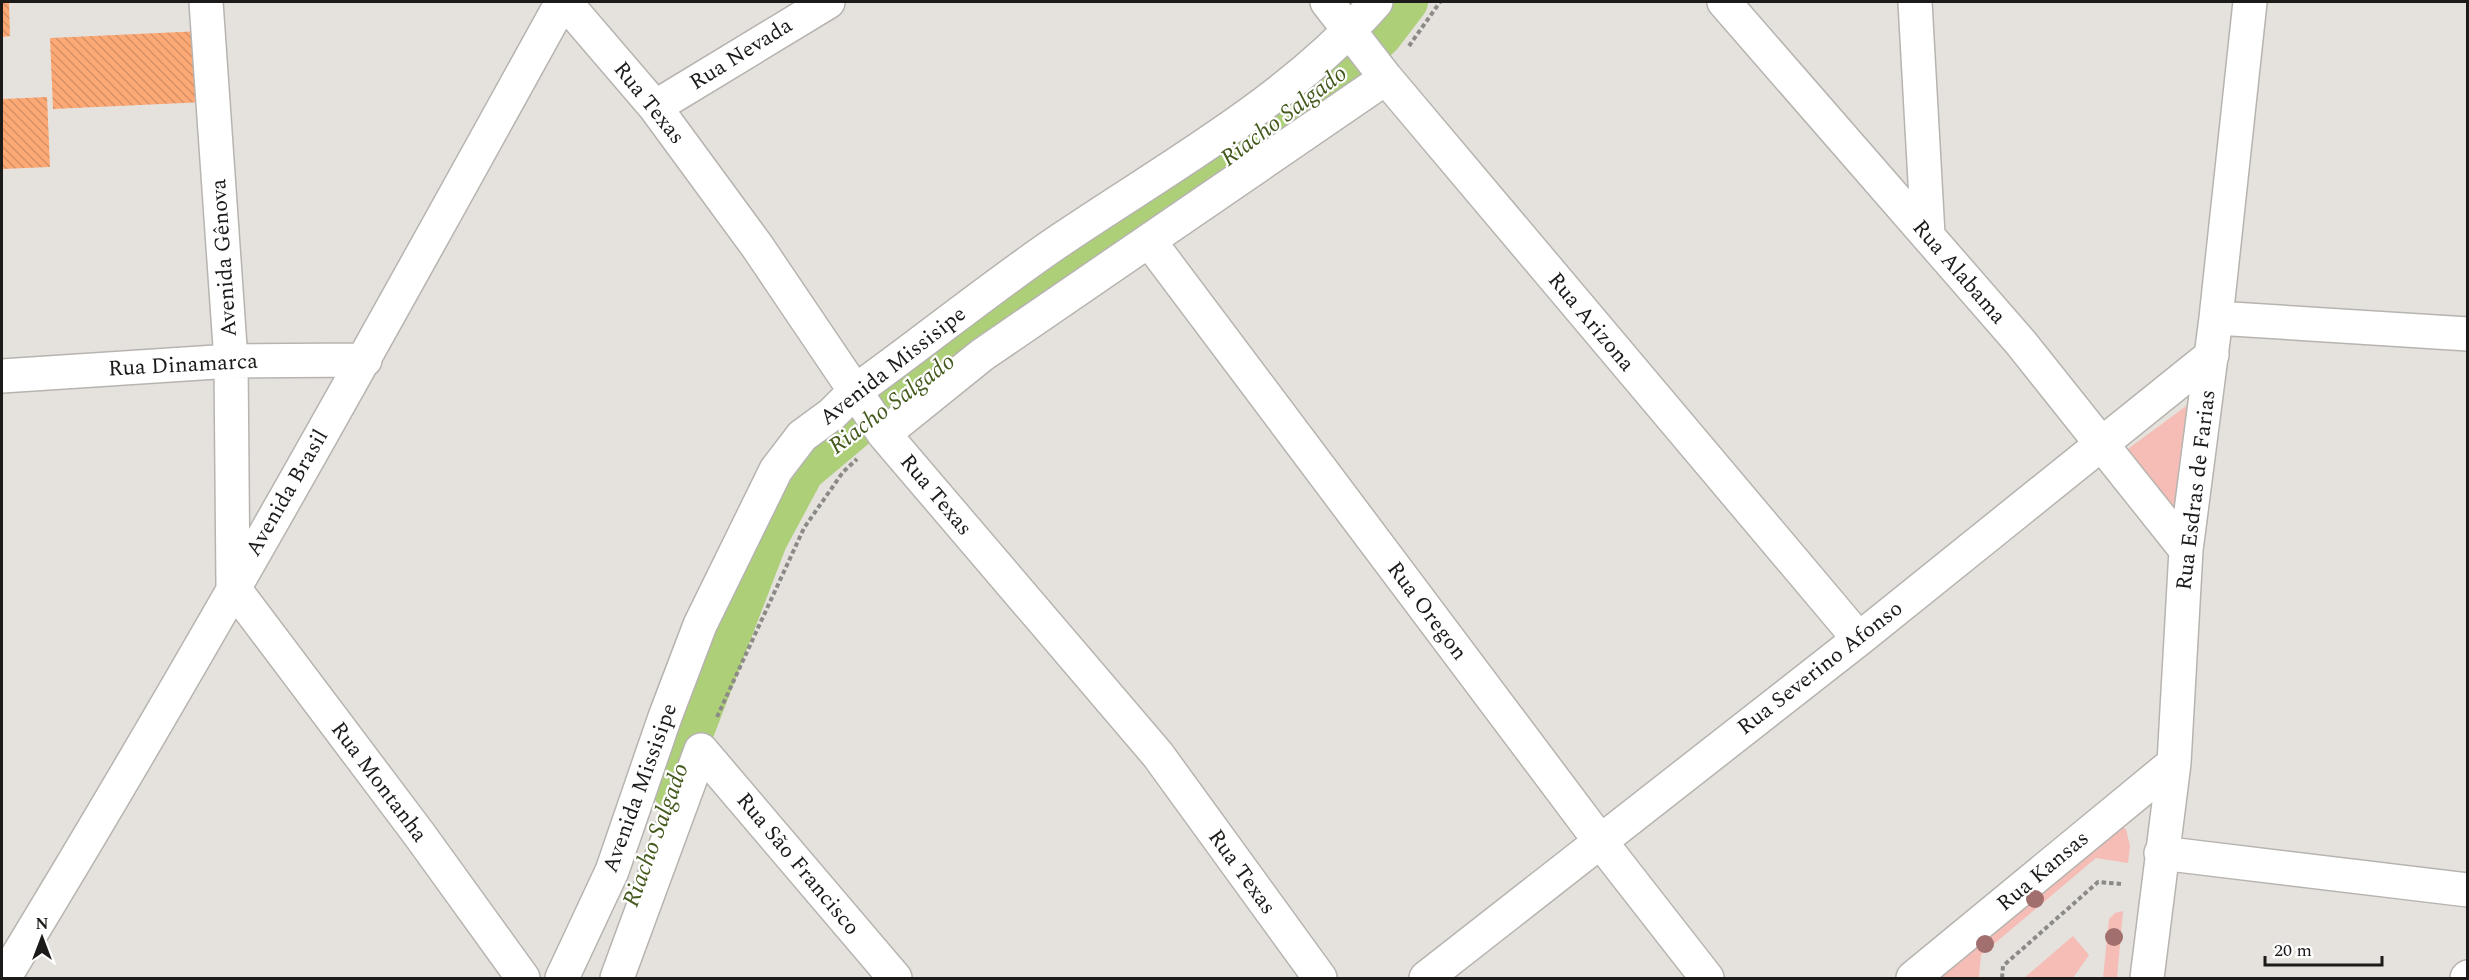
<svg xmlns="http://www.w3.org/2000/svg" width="2469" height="980" viewBox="0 0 2469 980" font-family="Spectral,serif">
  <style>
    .green { fill: #f5bdb6 }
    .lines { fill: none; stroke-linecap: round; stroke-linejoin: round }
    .canal { stroke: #adcf78; stroke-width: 40 }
    .building { fill: url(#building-back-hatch) }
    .minor-casing { stroke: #b7b4b0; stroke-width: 36 }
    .path { stroke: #8c8a87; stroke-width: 4; stroke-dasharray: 4.5 3; stroke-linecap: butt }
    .minor { stroke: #fff; stroke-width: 33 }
    .tree { fill: #a1706e }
    .labels { text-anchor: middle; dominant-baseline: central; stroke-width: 4.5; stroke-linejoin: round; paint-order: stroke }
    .street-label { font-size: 22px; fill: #1c1b19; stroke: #fff }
    .water-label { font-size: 24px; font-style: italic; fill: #455a1d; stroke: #fff }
  </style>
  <defs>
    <pattern id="building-back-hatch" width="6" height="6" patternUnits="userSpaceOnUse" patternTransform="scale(1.5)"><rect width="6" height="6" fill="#fca976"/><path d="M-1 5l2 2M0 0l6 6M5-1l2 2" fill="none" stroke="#d79166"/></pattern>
  </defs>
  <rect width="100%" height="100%" fill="#e5e2de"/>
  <!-- green -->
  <path class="green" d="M2197 398 2173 516 2117 457Z
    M2120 826 2126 829 2130 846 2128 863 2096 858 1981 955 1979 978H1932Z
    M2123 911 2117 978H2103L2109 919 2115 913Z
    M2073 936 2089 955 2073 978H2024Z"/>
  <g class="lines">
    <!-- canal -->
    <path class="canal" d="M672 789 767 541 804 472 860 425 967 350 1110 241 1339 77 1382 36 1408 2"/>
  </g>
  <!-- building -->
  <path class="building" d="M2 2H9L10 36 2 37Z
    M202 31 205 102 53 109 50 38Z
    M47 97 50 167 2 169V99Z"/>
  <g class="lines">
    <defs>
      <path id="minor" d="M206 2 231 361 233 587 419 834 523 978
        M565 2 655 107 757 246 884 434 1158 755 1320 978
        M1327 2 1386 78 1859 639
        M1724 2 2021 343 2186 550
        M1915 2 1928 235
        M655 107 828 2
        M1150 242 1600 841 1707 978
        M2216 318 2468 334
        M2 376 231 361 365 360
        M884 434 982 355 1386 78
        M2161 853 2468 890
        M4 978C199 659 381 330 562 2
        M562 978 612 871 665 717 700 625 776 470 802 436 832 414 854 392C924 342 991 287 1062 239 1170 166 1289 101 1376 2
        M617 978 701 750 895 978
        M1426 978 1859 639 2212 355
        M1913 978 2174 763
        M2147 978 2174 763 2186 550 2216 318 2250 2
        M2467 978 2468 977"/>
    </defs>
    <!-- minor casing -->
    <use href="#minor" class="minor-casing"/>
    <!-- path -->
    <path class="path" d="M1409 46 1440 2
      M717 717 804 528 843 472 857 459
      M2002 978 2003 966 2098 882 2121 884"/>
    <!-- minor -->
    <use href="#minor" class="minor"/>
  </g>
  <!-- trees -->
  <g class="tree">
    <circle cx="2035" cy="899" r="9"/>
    <circle cx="2114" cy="937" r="9"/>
    <circle cx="1985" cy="944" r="9"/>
  </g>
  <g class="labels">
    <!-- street labels -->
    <g class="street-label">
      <text transform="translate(741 54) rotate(-32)">Rua Nevada</text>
      <text transform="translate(649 103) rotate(51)">Rua Texas</text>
      <text transform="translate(224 258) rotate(-94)">Avenida Gênova</text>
      <text transform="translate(1959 272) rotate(49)">Rua Alabama</text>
      <text transform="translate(1591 322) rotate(50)">Rua Arizona</text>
      <text transform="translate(183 365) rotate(-3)">Rua Dinamarca</text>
      <text transform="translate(893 366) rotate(-38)">Avenida Missisipe</text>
      <text transform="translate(2196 490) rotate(-83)">Rua Esdras de Farias</text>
      <text transform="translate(287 493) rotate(-60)">Avenida Brasil</text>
      <text transform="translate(936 495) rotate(50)">Rua Texas</text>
      <text transform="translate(1427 611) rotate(53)">Rua Oregon</text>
      <text transform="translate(1820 668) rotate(-38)">Rua Severino Afonso</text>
      <text transform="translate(379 782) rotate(53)">Rua Montanha</text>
      <text transform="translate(640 788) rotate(-70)">Avenida Missisipe</text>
      <text transform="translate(798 864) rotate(50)">Rua São Francisco</text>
      <text transform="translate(2043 871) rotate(-40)">Rua Kansas</text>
      <text transform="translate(1242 872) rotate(54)">Rua Texas</text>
    </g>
    <!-- water labels -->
    <g class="water-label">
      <text transform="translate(1284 116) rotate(-37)">Riacho Salgado</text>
      <text transform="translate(892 404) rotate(-37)">Riacho Salgado</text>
      <text transform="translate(656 835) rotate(-70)">Riacho Salgado</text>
    </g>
  </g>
  <!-- border -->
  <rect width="2469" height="980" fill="none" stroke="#1c1b19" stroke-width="6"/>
  <!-- north arrow -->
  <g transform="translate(42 938)" stroke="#ffffff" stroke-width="4.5" paint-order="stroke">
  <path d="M0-4.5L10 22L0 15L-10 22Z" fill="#1c1b19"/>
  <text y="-9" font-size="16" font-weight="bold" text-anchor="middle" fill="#1c1b19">N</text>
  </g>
  <!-- scale -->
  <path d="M2265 956v9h117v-9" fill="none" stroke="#1c1b19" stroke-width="3"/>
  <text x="2274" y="956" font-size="18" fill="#1c1b19" stroke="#ffffff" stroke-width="4.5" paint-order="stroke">20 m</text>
</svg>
